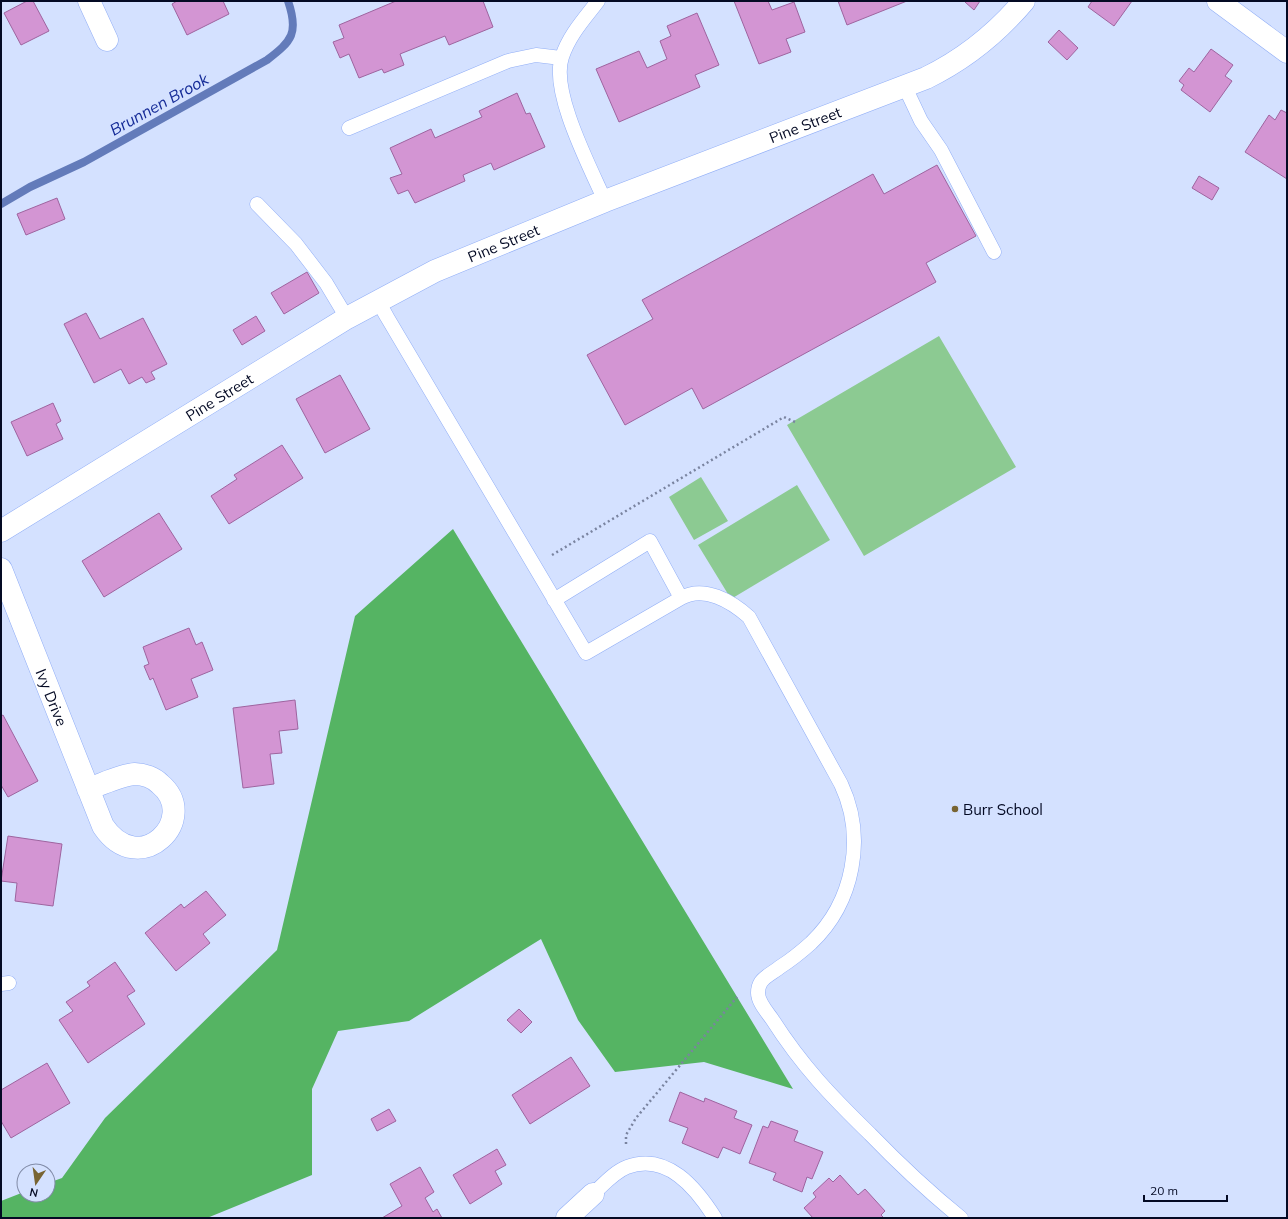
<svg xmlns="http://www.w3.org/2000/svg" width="1288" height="1219" viewBox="0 0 1288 1219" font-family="Mulish,sans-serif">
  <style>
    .green { fill: #8cca92 }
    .forest { fill: #55b463 }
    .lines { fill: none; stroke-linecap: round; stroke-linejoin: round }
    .stream { stroke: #637bba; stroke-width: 8 }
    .building { fill: #d395d3; stroke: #9e649f }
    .lane-casing { stroke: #91aef6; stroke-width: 15 }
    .street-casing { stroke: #91aef6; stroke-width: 23 }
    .path { stroke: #7a84a0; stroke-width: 2.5; stroke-dasharray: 2 3; stroke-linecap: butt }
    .lane { stroke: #fff; stroke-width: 14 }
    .street { stroke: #fff; stroke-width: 22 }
    .poi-dot { fill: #786433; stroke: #d4e1ff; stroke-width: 1.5 }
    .labels { text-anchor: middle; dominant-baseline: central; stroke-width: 4; stroke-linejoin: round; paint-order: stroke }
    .street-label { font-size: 15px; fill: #040a24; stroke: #d4e1ff }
    .poi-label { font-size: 15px; fill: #040a24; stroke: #d4e1ff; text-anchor: start }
    .water-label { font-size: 16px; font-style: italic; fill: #142a97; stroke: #d4e1ff }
  </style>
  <rect width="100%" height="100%" fill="#d4e1ff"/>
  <!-- green -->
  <path class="green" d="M939 336 1016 467 864 556 787 425Z
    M701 477 728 521 694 540 669 497Z
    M797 485 830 540 731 599 698 545Z"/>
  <!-- forest -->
  <path class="forest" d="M453 529 793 1089 704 1062 615 1072 578 1020 541 939 409 1021 338 1031 312 1089V1175L207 1218H1V1201L24 1192V1195H48V1183L62 1178 105 1118 277 950 355 616Z"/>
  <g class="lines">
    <!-- stream -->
    <path class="stream" d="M1 204 30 187 84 162 267 60C292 41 299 33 288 1"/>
  </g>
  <!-- building -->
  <path class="building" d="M27 1H33L49 31 21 45 4 13Z
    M177 1H223L229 14 187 35 172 4Z
    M396 1H483L493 27 449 45 445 36 400 54 404 65 384 73 382 69 359 78 349 54 340 58 333 42 344 38 339 25Z
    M734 1H768L772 10 794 2 805 32 786 39 791 52 759 64Z
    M838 1H907L847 25Z
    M966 1H980L974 10 965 2Z
    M1092 1H1132L1114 26 1088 7Z
    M697 13 719 65 695 75 700 87 619 122 596 69 639 51 647 68 667 59 660 41 671 36 667 26Z
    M1059 30 1078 48 1067 60 1048 42Z
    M1211 49 1233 65 1225 76 1232 81 1210 112 1181 90 1184 85 1179 81 1189 68 1194 72Z
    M517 93 526 114 530 113 545 147 494 170 491 163 463 175 465 181 415 203 408 190 398 194 390 178 402 174 390 148 431 129 435 138 482 117 479 111Z
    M1281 110 1287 113V179L1245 152 1269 115 1275 120Z
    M937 165 976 236 926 263 936 282 703 409 692 388 625 425 587 355 653 319 642 300 873 174 884 194Z
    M1199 176 1219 188 1212 200 1192 188Z
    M57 198 65 219 26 235 17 214Z
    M307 272 319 293 284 314 271 293Z
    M86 313 100 339 143 318 167 364 151 372 155 379 146 383 142 377 129 384 121 369 94 383 64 324Z
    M256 316 265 331 242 345 233 330Z
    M340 375 370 429 325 453 296 399Z
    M53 403 61 421 56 424 63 439 27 456 11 422Z
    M282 445 303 478 229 524 211 496 237 479 234 475Z
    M159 513 182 549 104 597 82 561Z
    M189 628 196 645 202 642 213 670 191 679 198 697 166 710 153 678 150 680 144 666 149 664 143 647Z
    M295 700 298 729 279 731 282 753 270 754 274 784 243 788 233 708Z
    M3 715 38 781 8 797 1 785V716Z
    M8 836 62 844 53 906 15 901 17 883 1 881Z
    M206 891 226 915 203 934 210 943 176 971 145 933 181 904 184 908Z
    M115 962 135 991 127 996 145 1024 88 1063 59 1020 73 1011 66 1002 90 986 87 982Z
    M519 1009 532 1022 521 1033 507 1020Z
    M571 1057 590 1086 530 1124 512 1095Z
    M47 1063 70 1103 11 1138 1 1121V1090Z
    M680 1092 704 1102 705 1098 737 1111 734 1118 752 1125 740 1154 723 1147 718 1158 682 1143 688 1128 669 1121Z
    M389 1109 396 1121 377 1131 371 1119Z
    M771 1121 798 1131 794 1141 823 1152 812 1179 807 1177 802 1192 773 1180 776 1173 749 1163 763 1126 768 1128Z
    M497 1149 506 1165 495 1171 502 1184 470 1204 453 1175Z
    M420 1167 434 1192 425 1198 433 1212 437 1209 442 1218H382L402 1206 390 1184Z
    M840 1175 858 1195 865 1189 885 1211 881 1215 884 1218H813L804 1208 816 1197 813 1193 829 1178 833 1182Z"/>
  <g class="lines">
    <defs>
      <path id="lane" d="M598 1C585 18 569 35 562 57 550 91 590 167 605 201
        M905 87 921 121 941 150 994 252
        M349 128 508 61 536 55 561 58
        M257 204 296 244 326 283 347 318
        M378 301 387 317 586 653 681 598 650 541 554 600
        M681 598C704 585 731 601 749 617L841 784C866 837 854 902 811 943 801 952 791 960 780 967 774 972 765 976 761 982 759 985 758 989 758 993 758 1002 767 1012 772 1019 802 1066 831 1096 870 1134 899 1164 929 1192 961 1218
        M1 984 9 983
        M593 1194C603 1185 614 1172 627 1167 667 1152 696 1188 715 1218"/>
      <g id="street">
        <path d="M89 1 107 40"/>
        <path d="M1218 1 1287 52"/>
        <path id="s1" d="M1 531 347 318 435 271 605 201 926 78C965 59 996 34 1024 1"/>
        <path id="s2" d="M1 569 103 826C140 881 201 818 160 784 154 778 144 774 135 774 120 775 103 784 88 789"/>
        <path d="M567 1218 593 1194"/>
      </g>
    </defs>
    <!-- lane casing -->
    <use href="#lane" class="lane-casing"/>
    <!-- street casing -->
    <use href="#street" class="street-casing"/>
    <!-- path -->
    <path class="path" d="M552 555 784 417 795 422
      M626 1144V1135L636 1118 737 997"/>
    <!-- lane -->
    <use href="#lane" class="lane"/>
    <!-- street -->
    <use href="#street" class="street"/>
  </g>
  <!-- markers -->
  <circle class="poi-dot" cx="955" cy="809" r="4"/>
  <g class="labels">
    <!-- street labels -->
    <g class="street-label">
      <text stroke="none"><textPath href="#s1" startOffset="904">Pine Street</textPath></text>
      <text stroke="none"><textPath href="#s1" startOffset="580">Pine Street</textPath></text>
      <text stroke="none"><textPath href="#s1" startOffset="256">Pine Street</textPath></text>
      <text stroke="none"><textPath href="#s2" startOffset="138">Ivy Drive</textPath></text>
    </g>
    <!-- poi labels -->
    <g class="poi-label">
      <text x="963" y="809">Burr School</text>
    </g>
    <!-- water labels -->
    <g class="water-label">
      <text transform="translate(159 104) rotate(-29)">Brunnen Brook</text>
    </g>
  </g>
  <!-- border -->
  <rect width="1288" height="1219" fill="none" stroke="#040a24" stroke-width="4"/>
  <!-- north arrow -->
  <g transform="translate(36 1183) rotate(193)"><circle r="19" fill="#d4e1ff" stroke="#818ba7"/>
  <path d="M0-3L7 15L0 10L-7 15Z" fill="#786433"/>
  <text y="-6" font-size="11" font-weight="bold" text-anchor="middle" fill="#040a24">N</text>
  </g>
  <!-- scale -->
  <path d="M1144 1195v6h83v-6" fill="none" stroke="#040a24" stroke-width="2"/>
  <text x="1150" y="1195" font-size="12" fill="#040a24" stroke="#d4e1ff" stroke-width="3" paint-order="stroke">20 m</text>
</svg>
